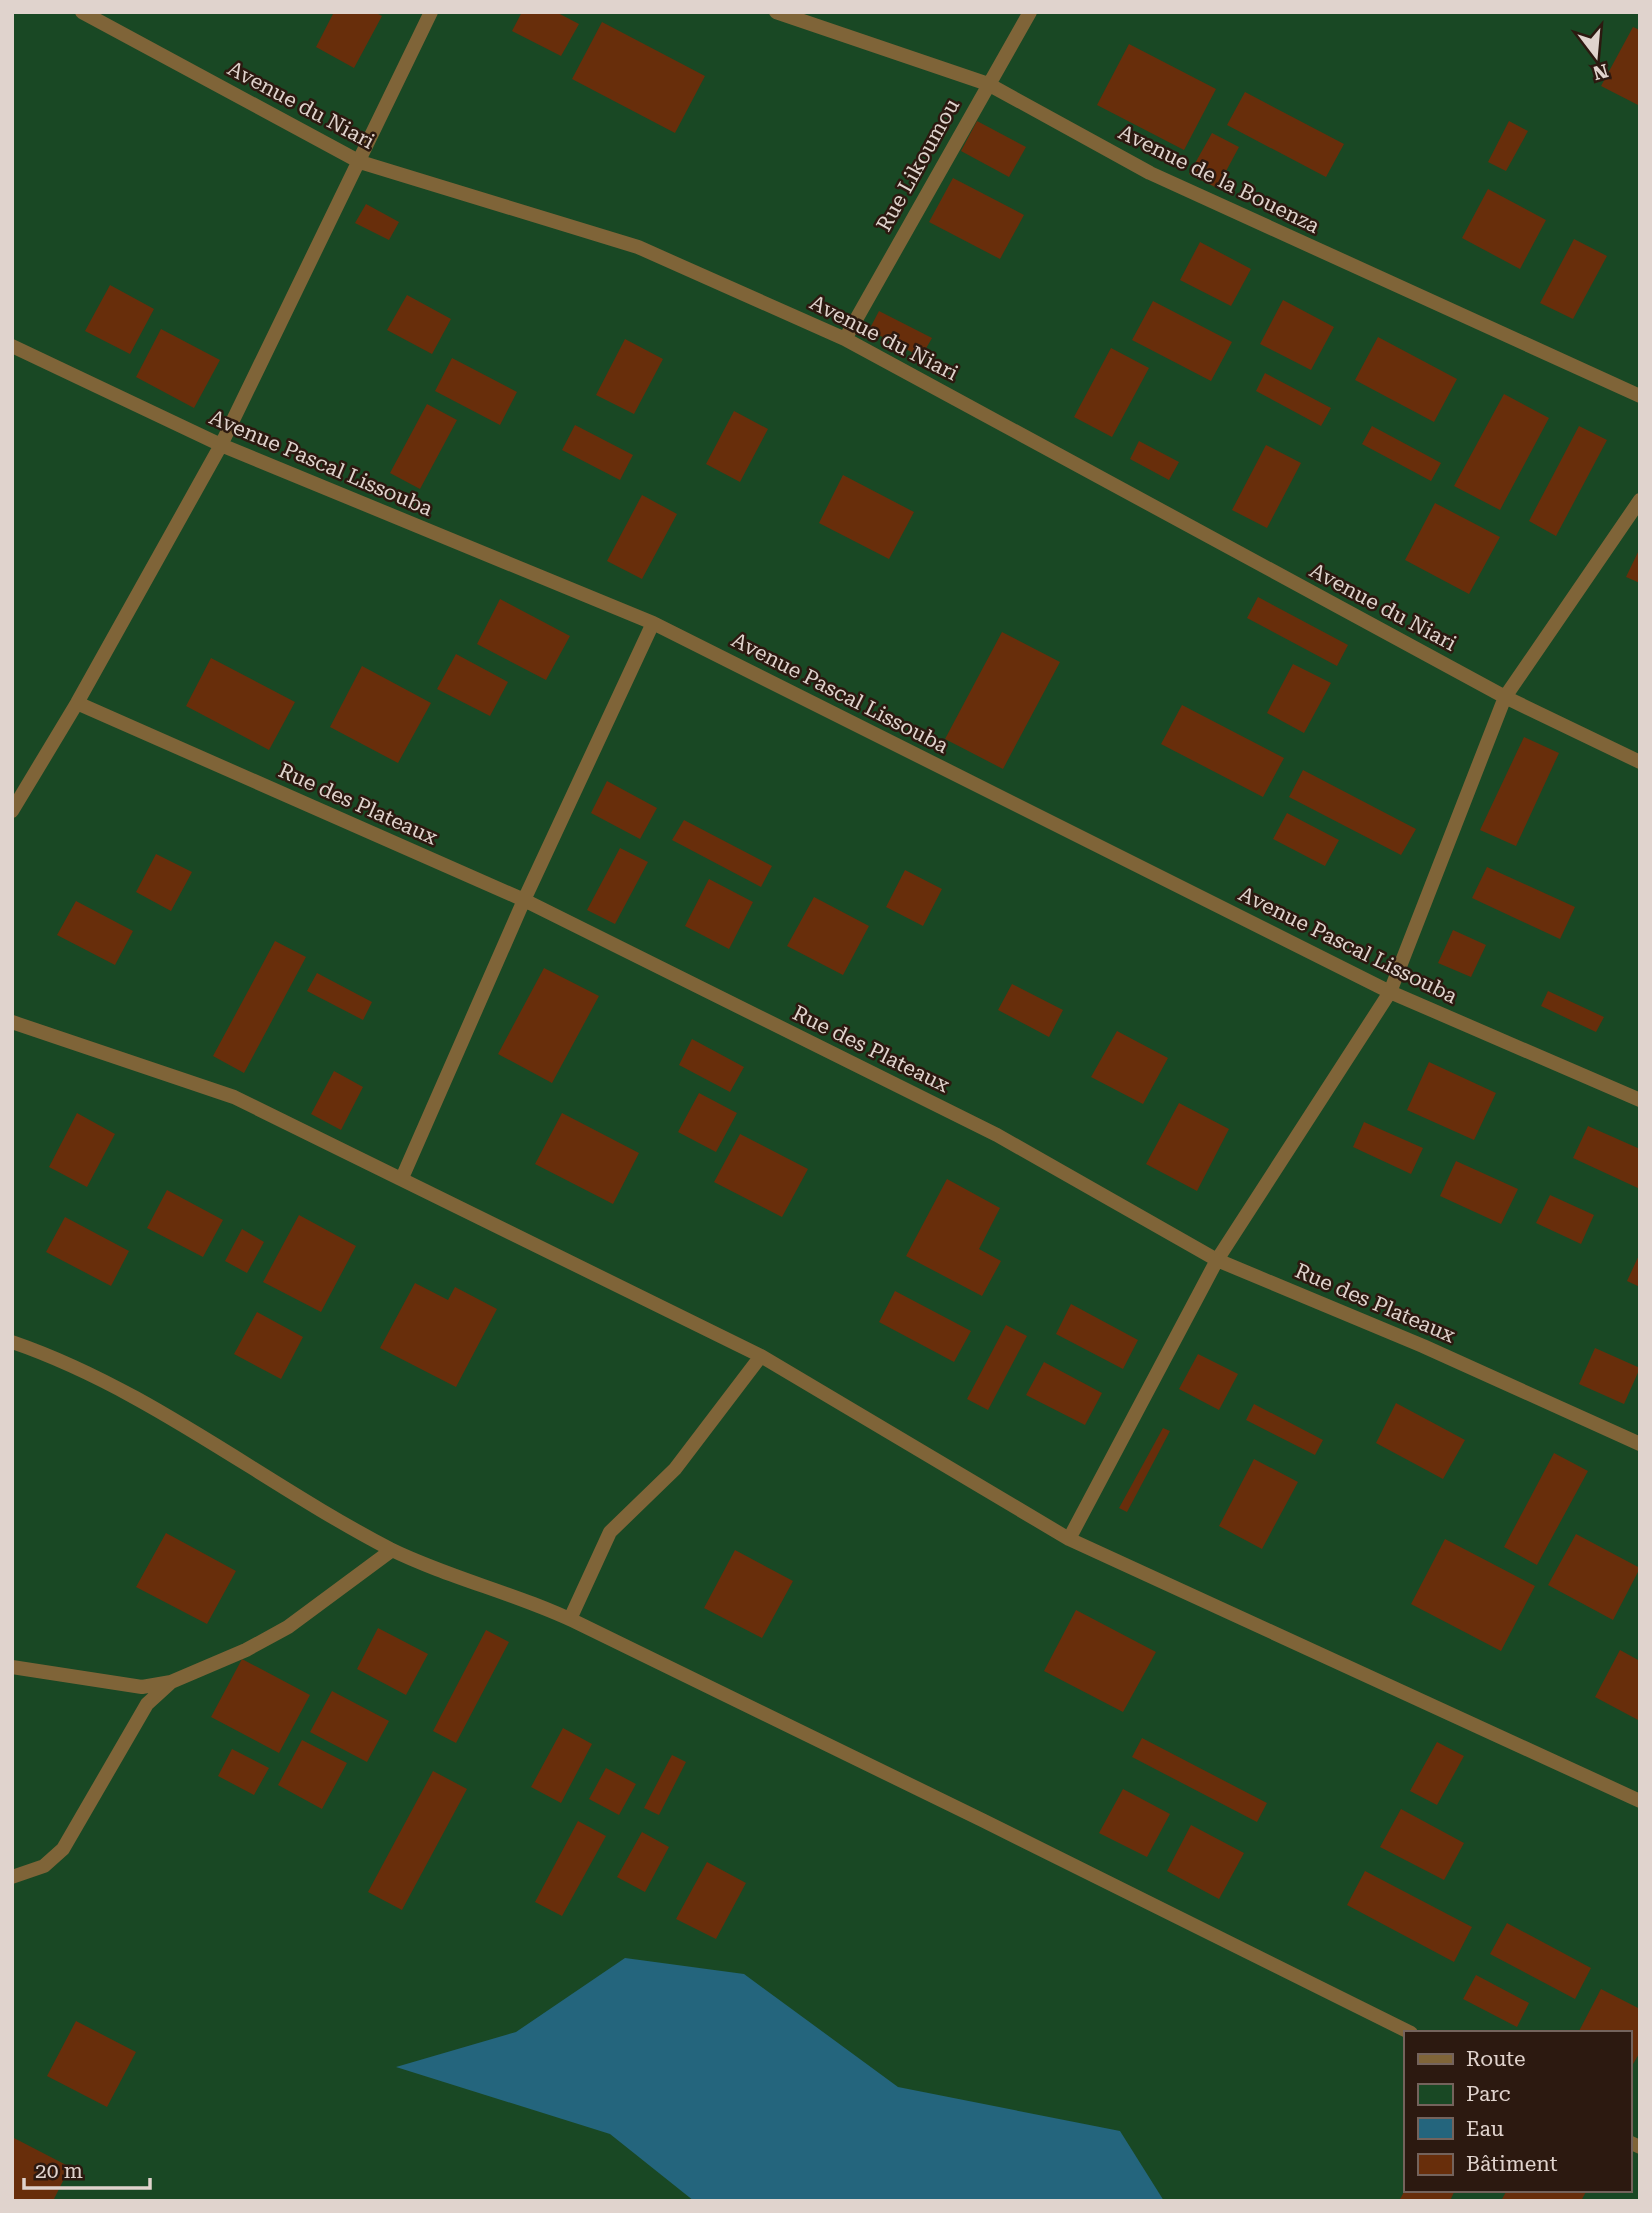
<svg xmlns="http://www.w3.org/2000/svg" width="1652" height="2213" viewBox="0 0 1652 2213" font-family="'Roboto Serif',serif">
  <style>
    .green { fill: #194824; fill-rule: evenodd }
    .water { fill: #24657d }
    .building { fill: #682e0b }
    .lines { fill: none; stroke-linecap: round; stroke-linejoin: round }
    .street { stroke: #7f6438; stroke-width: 14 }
    .labels { text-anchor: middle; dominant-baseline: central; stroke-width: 5; stroke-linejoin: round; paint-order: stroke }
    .street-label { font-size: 21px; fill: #e0d3cd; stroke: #2c1910 }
  </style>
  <rect width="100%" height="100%" fill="#2c1910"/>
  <!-- green -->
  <path class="green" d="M12 12H1640V2201H12ZM1405 2033H1629V2190H1405Z"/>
  <!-- water -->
  <path class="water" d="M625 1958 744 1974 898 2087 1120 2131 1164 2201H694L610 2134 396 2067 516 2032Z"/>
  <!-- building -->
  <path class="building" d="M334 12H374L382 16 354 68 316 47Z
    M522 12H556L579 24 561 56 512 31Z
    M602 22 705 76 675 133 572 79Z
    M1633 27 1640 30V106L1601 86Z
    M1129 44 1216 89 1184 150 1097 105Z
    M1245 92 1344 144 1326 177 1227 125Z
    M977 121 1026 147 1009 177 961 151Z
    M1509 121 1528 131 1506 171 1488 162Z
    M1212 133 1239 147 1217 188 1189 174Z
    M953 178 1024 215 1000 259 929 222Z
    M1488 189 1546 220 1520 269 1462 238Z
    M366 204 399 222 389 240 355 223Z
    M1574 239 1607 256 1573 319 1540 303Z
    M1200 242 1251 269 1231 306 1180 280Z
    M110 285 154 309 130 354 85 331Z
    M407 295 451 319 432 354 387 330Z
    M1283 300 1334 327 1311 370 1260 344Z
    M1153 301 1232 342 1211 381 1132 340Z
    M879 311 932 338 921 357 869 330Z
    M161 329 220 360 194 408 136 377Z
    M1378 337 1457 379 1434 422 1355 380Z
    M625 339 663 359 634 414 596 395Z
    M1111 348 1149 368 1112 437 1074 417Z
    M452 358 517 392 500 425 435 391Z
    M1265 373 1331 408 1321 426 1256 391Z
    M1504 394 1549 418 1500 510 1454 486Z
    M427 404 457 420 420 489 390 473Z
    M734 411 768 429 740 482 706 464Z
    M575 425 633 455 620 480 562 450Z
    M1372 426 1441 463 1431 481 1362 444Z
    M1579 426 1607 440 1556 536 1529 521Z
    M1139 441 1179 462 1169 480 1130 459Z
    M1266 445 1301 463 1267 528 1232 510Z
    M843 475 914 512 889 559 819 523Z
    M642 495 677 514 642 579 607 561Z
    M1435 503 1500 537 1469 594 1405 560Z
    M1640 548V583L1626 577Z
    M1258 597 1348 645 1337 666 1247 618Z
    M500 599 570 636 546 680 477 644Z
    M1002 632 1060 662 1003 769 945 739Z
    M456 654 508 682 490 716 437 689Z
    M211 658 295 702 269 750 186 706Z
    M1293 664 1331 683 1304 733 1267 713Z
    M362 666 431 703 398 763 330 727Z
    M1182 705 1284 758 1263 797 1161 744Z
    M1524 737 1559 753 1516 846 1480 830Z
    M1303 770 1416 829 1401 855 1289 797Z
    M607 781 657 808 640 839 591 813Z
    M1287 813 1339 840 1325 866 1273 839Z
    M684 820 772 866 761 887 672 840Z
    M620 848 648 862 615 924 587 910Z
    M156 854 192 872 171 911 136 892Z
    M1487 867 1575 907 1560 939 1472 898Z
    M905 870 942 889 923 926 886 907Z
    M709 879 753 902 729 949 685 926Z
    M814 897 869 926 843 975 787 946Z
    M76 901 133 931 115 965 57 935Z
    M1453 930 1486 945 1471 977 1438 963Z
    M275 941 306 957 244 1073 213 1056Z
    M544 968 599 996 552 1083 498 1054Z
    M317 973 372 1002 363 1020 307 991Z
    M1012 984 1063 1010 1049 1037 998 1010Z
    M1548 991 1604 1017 1596 1032 1541 1006Z
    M1117 1031 1168 1058 1143 1104 1091 1077Z
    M692 1039 744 1067 730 1092 679 1065Z
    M1429 1062 1496 1093 1474 1140 1407 1110Z
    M334 1071 363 1087 341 1130 311 1114Z
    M699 1093 737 1113 716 1152 678 1132Z
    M1179 1103 1229 1129 1197 1191 1146 1164Z
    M77 1113 115 1134 87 1187 49 1167Z
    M562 1113 639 1153 613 1204 535 1164Z
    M1364 1122 1423 1148 1411 1174 1353 1147Z
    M1588 1126 1640 1149V1189L1573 1158Z
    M740 1134 808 1169 782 1217 714 1182Z
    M1456 1161 1518 1189 1501 1224 1440 1196Z
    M947 1179 1000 1208 979 1249 1001 1261 982 1296 906 1256Z
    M167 1190 223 1220 203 1257 147 1228Z
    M1550 1195 1594 1215 1581 1244 1536 1223Z
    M299 1215 356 1246 321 1312 263 1282Z
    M65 1217 129 1251 111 1286 46 1252Z
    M242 1229 264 1242 247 1273 225 1261Z
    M1640 1253V1287L1627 1281Z
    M415 1283 448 1300 455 1287 497 1309 456 1387 380 1348Z
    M895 1291 971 1331 954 1362 879 1322Z
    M1071 1304 1138 1340 1123 1369 1056 1334Z
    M257 1312 303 1337 281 1379 234 1354Z
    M1006 1325 1027 1336 988 1410 967 1399Z
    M1595 1348 1640 1368 1624 1404 1579 1384Z
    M1198 1354 1238 1374 1219 1410 1179 1389Z
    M1044 1362 1102 1393 1085 1425 1026 1395Z
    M1396 1403 1465 1440 1443 1479 1376 1443Z
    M1254 1404 1323 1440 1315 1455 1246 1420Z
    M1163 1428 1170 1431 1127 1512 1119 1508Z
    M1554 1453 1588 1471 1537 1565 1504 1547Z
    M1254 1459 1298 1482 1262 1549 1219 1526Z
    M166 1533 236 1571 207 1624 136 1587Z
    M1576 1534 1640 1568 1613 1620 1548 1585Z
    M1445 1539 1535 1586 1501 1651 1411 1604Z
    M735 1550 793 1581 762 1638 704 1608Z
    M1076 1610 1156 1652 1123 1712 1044 1671Z
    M378 1628 428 1654 406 1695 357 1669Z
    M486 1630 509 1642 456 1743 433 1731Z
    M1620 1650 1640 1661V1721L1595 1697Z
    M242 1659 310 1695 279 1753 211 1717Z
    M332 1691 389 1721 367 1762 310 1732Z
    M563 1728 592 1744 561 1803 531 1787Z
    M1142 1738 1267 1803 1257 1822 1132 1757Z
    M302 1740 347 1763 322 1809 278 1785Z
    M1437 1742 1464 1756 1437 1805 1410 1791Z
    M232 1749 269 1768 254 1795 218 1776Z
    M672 1755 686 1762 659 1815 644 1808Z
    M606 1768 636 1784 619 1815 589 1799Z
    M433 1771 467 1789 402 1910 368 1892Z
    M1123 1789 1170 1814 1147 1857 1099 1833Z
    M1401 1809 1464 1843 1444 1880 1380 1847Z
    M578 1821 606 1836 562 1916 535 1902Z
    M1191 1825 1244 1853 1219 1899 1167 1871Z
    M642 1832 669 1847 645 1892 617 1877Z
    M707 1862 746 1883 716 1939 676 1919Z
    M1365 1871 1472 1927 1454 1962 1347 1905Z
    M1507 1923 1591 1968 1575 1999 1490 1954Z
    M1476 1975 1529 2003 1517 2027 1463 1999Z
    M1601 1989 1640 2009V2052L1629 2071V2033H1578Z
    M76 2021 136 2052 107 2107 47 2076Z
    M14 2138 70 2167 53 2201H12Z
    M1405 2190H1455L1450 2201H1399Z
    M1507 2190H1587L1581 2201H1501Z"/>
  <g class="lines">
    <!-- street -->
    <path class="street" d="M82 12 360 162 638 247 845 339 1505 697 1640 762
      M776 12 988 84 1150 173 1640 396
      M845 339 1030 12
      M12 346 221 445 653 623 1390 992 1640 1100
      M77 703 524 900 997 1135 1217 1260 1423 1346 1640 1444
      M12 811 77 703 221 445 431 12
      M12 1022 234 1097 761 1356 1069 1539 1640 1801
      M402 1178 524 900 653 623
      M12 1342C149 1389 263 1483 390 1549 451 1579 519 1594 580 1624 858 1758 1135 1895 1411 2033
      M1069 1539 1217 1260 1390 992 1505 697 1640 500
      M570 1619 610 1532 675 1469 761 1356
      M12 1667 142 1687 171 1682 246 1650 288 1627 392 1550
      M12 1877 44 1866 63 1849 147 1704 170 1683
      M1629 2142 1640 2147"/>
  </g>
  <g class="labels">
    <!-- street labels -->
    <g class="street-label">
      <text transform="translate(301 105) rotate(28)">Avenue du Niari</text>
      <text transform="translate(918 165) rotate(-61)">Rue Likoumou</text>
      <text transform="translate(1219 179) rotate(26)">Avenue de la Bouenza</text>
      <text transform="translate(884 338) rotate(27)">Avenue du Niari</text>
      <text transform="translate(321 463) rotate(23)">Avenue Pascal Lissouba</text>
      <text transform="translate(1383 607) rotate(28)">Avenue du Niari</text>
      <text transform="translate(840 693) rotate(27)">Avenue Pascal Lissouba</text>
      <text transform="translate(358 804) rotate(24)">Rue des Plateaux</text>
      <text transform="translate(1348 945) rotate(26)">Avenue Pascal Lissouba</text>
      <text transform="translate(871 1049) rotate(26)">Rue des Plateaux</text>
      <text transform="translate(1375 1303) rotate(23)">Rue des Plateaux</text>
    </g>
  </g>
  <!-- border -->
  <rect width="1652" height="2213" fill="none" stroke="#e0d3cd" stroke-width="28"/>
  <!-- legend -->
  <rect x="1404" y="2031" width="228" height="161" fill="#2c1910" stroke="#74635c" stroke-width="2"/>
  <rect x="1418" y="2054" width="35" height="10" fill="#7f6438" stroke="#74635c" stroke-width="2"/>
  <text x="1466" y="2066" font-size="21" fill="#e0d3cd">Route</text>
  <rect x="1418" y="2084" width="35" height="21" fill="#194824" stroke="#74635c" stroke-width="2"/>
  <text x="1466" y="2101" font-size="21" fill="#e0d3cd">Parc</text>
  <rect x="1418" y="2118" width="35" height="21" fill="#24657d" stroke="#74635c" stroke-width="2"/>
  <text x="1466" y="2136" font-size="21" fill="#e0d3cd">Eau</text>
  <rect x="1418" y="2154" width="35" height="21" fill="#682e0b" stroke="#74635c" stroke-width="2"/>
  <text x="1466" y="2171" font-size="21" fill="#e0d3cd">Bâtiment</text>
  <!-- north arrow -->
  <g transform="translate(1596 56) rotate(164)" stroke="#2c1910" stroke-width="5" paint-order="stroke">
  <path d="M0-5L12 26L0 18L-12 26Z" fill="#e0d3cd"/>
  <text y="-10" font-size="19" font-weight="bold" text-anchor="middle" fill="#e0d3cd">N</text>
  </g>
  <!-- scale -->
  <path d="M24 2178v10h126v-10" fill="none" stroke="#e0d3cd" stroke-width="3.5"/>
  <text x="35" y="2178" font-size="21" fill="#e0d3cd" stroke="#2c1910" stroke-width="5" paint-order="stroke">20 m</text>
</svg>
